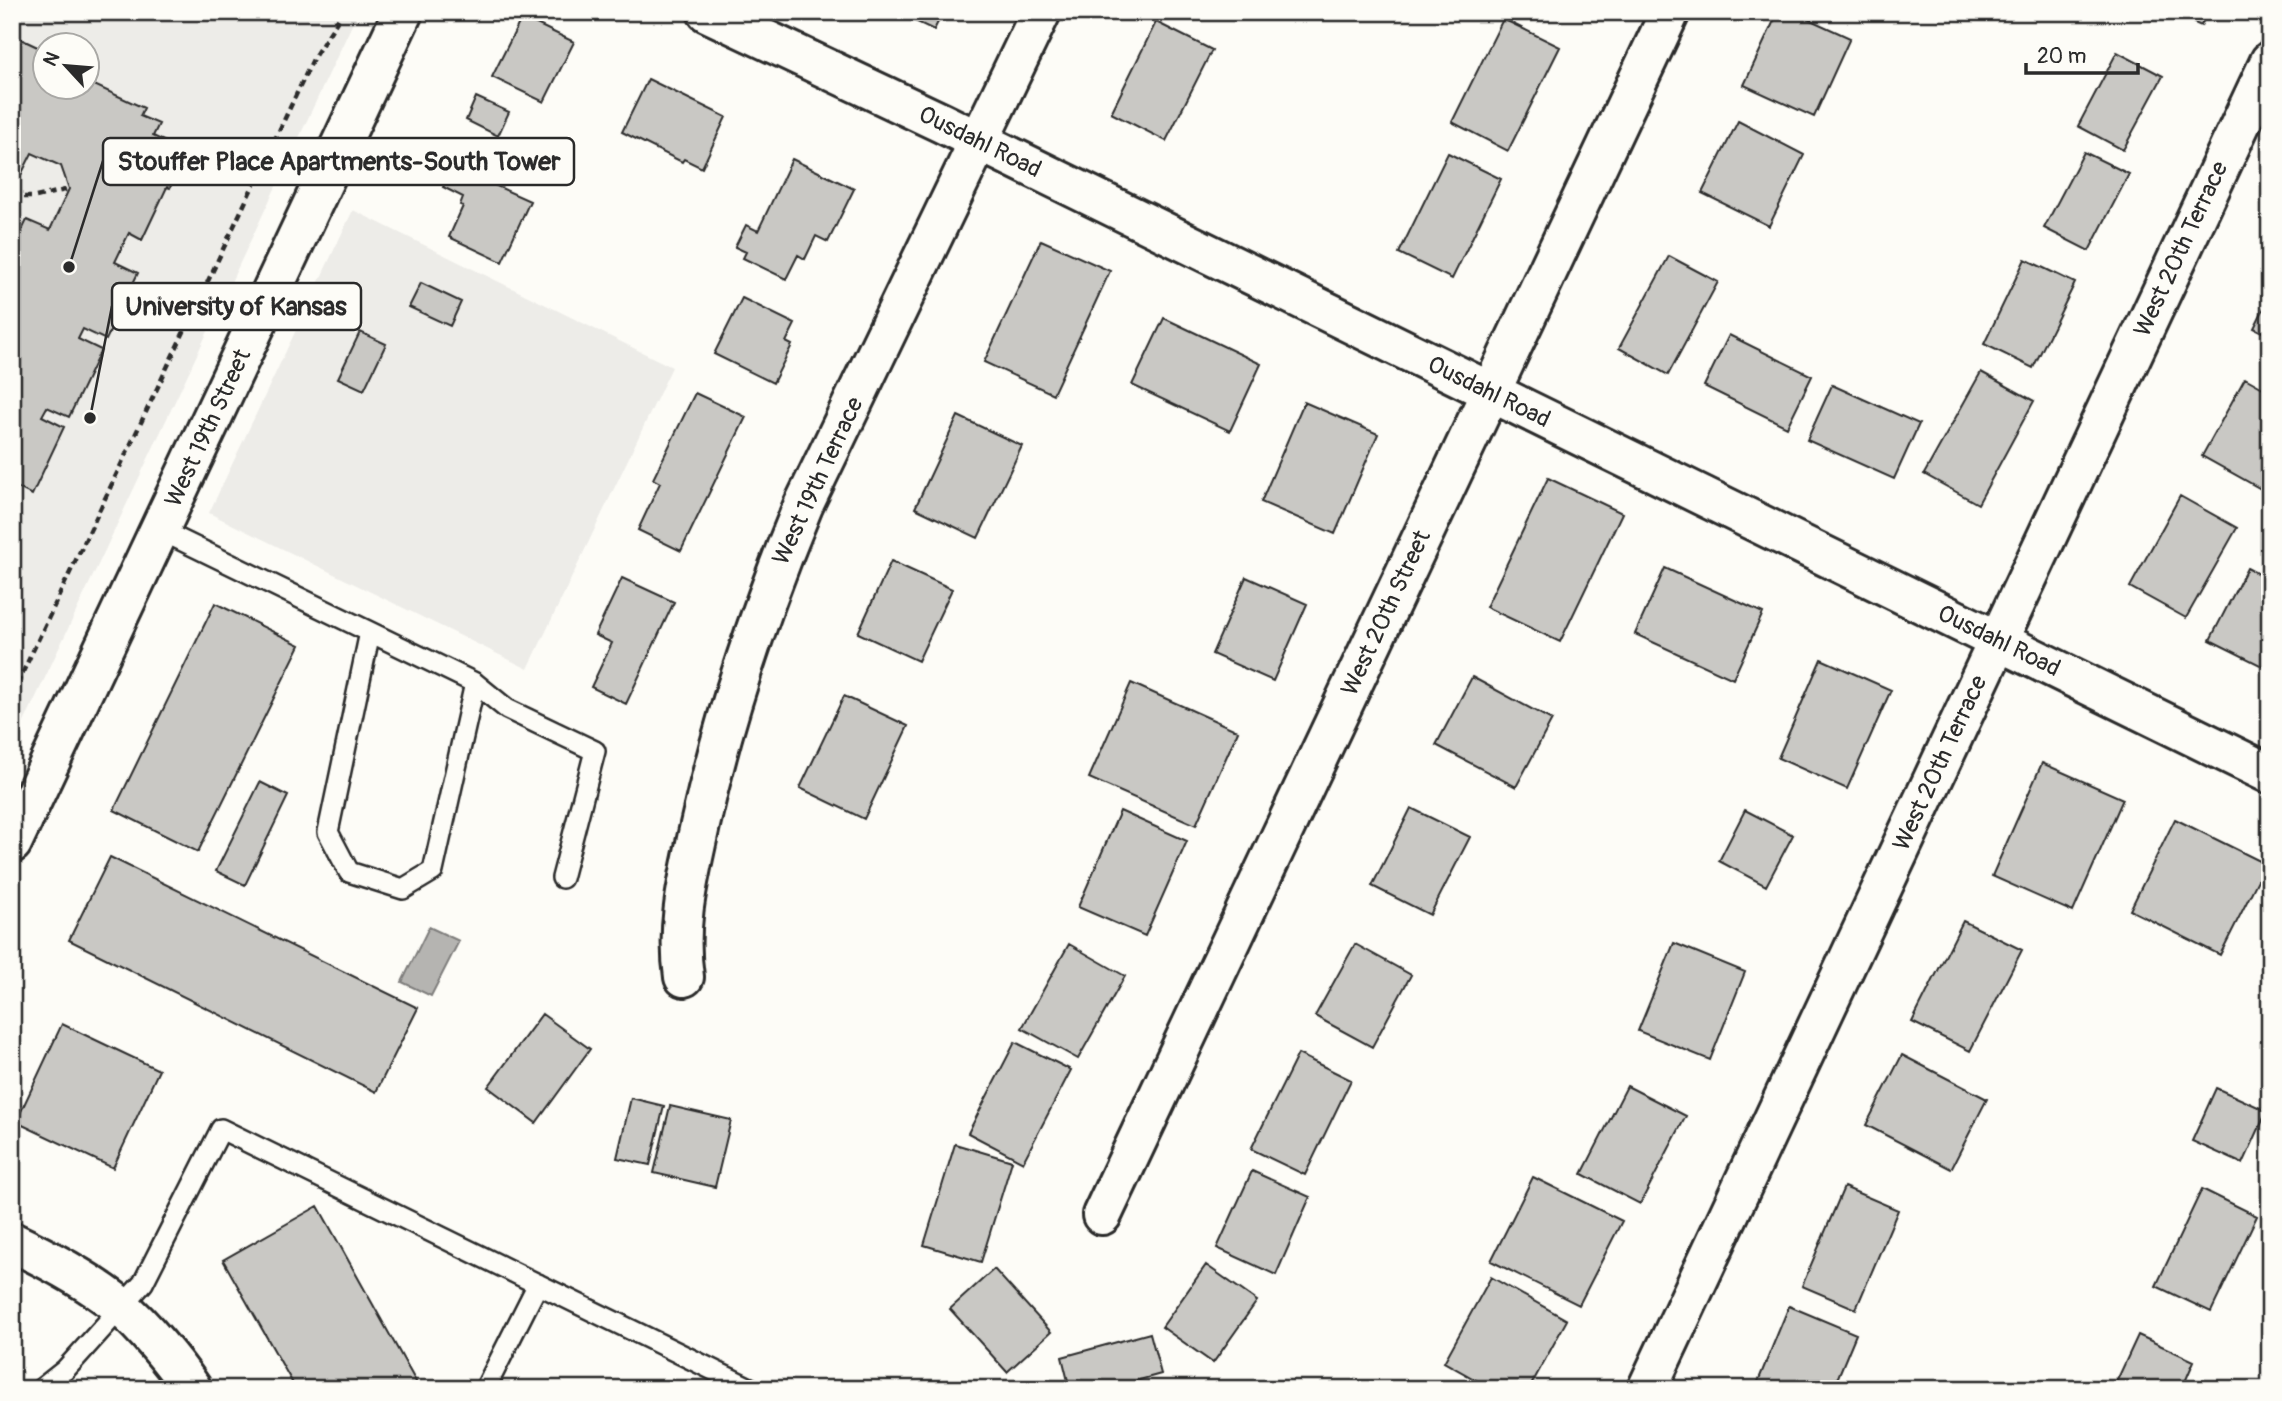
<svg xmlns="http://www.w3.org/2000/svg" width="2282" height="1401" viewBox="0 0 2282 1401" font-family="Pangolin,sans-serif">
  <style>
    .built { fill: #edece8; fill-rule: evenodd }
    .water { fill: #b5b4b1; stroke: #7e7d7b; stroke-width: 2 }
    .building { fill: #c9c8c4; stroke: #2b2b2b; stroke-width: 2 }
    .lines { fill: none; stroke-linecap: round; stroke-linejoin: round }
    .lane-casing { stroke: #2b2b2b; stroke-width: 24 }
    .street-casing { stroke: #2b2b2b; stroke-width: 44 }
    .secondary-casing { stroke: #2b2b2b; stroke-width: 44 }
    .path { stroke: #2b2b2b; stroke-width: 4.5; stroke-dasharray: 7 5; stroke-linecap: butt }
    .lane { stroke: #fdfcf7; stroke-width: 19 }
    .street { stroke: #fdfcf7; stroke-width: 38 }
    .secondary { stroke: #fdfcf7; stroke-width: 38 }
    .labels { text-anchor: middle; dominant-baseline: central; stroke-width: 7; stroke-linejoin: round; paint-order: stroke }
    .street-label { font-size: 24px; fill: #2b2b2b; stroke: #fdfcf7 }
    .leader { fill: none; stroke: #2b2b2b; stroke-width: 2.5 }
    .callout-dot { fill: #2b2b2b; stroke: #fdfcf7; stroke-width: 2.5 }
    .callout { fill: #fdfcf7; stroke: #2b2b2b; stroke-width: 2.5 }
    .callout-label { font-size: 26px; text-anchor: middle; font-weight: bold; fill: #2b2b2b }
  </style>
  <rect width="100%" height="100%" fill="#fdfcf7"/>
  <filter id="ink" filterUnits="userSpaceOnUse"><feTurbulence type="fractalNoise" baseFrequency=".0143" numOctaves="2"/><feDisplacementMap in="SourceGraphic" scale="14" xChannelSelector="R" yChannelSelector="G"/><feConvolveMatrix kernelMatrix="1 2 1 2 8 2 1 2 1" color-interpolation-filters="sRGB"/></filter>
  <g filter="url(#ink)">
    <!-- built -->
    <path class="built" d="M12 12H358L12 748ZM46 46H88V88H46Z
      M353 210 672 367 528 669 209 513Z"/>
    <!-- water -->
    <path class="water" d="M429 927 459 941 431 996 402 982Z"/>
    <!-- building -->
    <path class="building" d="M896 12H943L934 30Z
      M1778 12H1793L1850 38 1814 117 1744 85Z
      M2170 12H2207L2201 26Z
      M522 17 574 42 544 102 492 77Z
      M1503 19 1560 47 1508 151 1452 122Z
      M1156 22 1212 50 1166 141 1111 113Z
      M12 35 46 51V88H66L79 94 82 88H88V82L144 108 140 116 159 124 153 136 172 145 157 176 172 183 170 188 167 187 142 240 129 233 115 262 138 273 106 340 83 329 78 339 101 350 69 417 47 407 42 416 64 427 32 495 12 485V308L17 298 12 296V251L27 220 50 230 69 189 61 166 32 153 21 175 12 171Z
      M2117 52 2163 76 2123 150 2078 126Z
      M648 79 726 117 702 168 684 159 682 162 622 132Z
      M476 97 509 112 498 136 466 120Z
      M1738 121 1804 155 1769 226 1702 193Z
      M2084 152 2129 174 2089 251 2044 228Z
      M451 153 485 169 481 179 530 201 502 262 449 237 463 206 460 205 463 197 443 187 445 183 438 180Z
      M1448 153 1501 179 1452 279 1399 253Z
      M792 159 854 189 828 242 816 236 805 259 798 255 786 279 743 258 746 252 735 247 746 225 758 231Z
      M1041 240 1110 271 1053 394 984 362Z
      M1669 256 1718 282 1668 375 1619 348Z
      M2025 259 2075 283 2033 368 1984 344Z
      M421 283 461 302 450 326 409 307Z
      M2270 296V336L2254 328Z
      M742 298 795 324 786 342 792 345 773 383 714 354Z
      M1164 318 1261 364 1230 431 1132 385Z
      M360 332 386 344 364 390 338 378Z
      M1729 335 1812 376 1787 427 1704 386Z
      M1981 372 2034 401 1978 504 1924 474Z
      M2245 378 2270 392V494L2202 456Z
      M1832 385 1919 424 1894 479 1807 440Z
      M695 393 746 417 681 551 638 530 660 483 653 479Z
      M1304 402 1378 434 1335 534 1261 502Z
      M958 416 1022 446 978 538 915 508Z
      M1548 478 1622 513 1560 642 1486 607Z
      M2180 496 2237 528 2186 618 2130 587Z
      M891 561 952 589 918 661 858 633Z
      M1665 568 1763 613 1733 679 1635 634Z
      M2247 568 2270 580V670L2210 640Z
      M1246 577 1307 604 1273 681 1212 654Z
      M622 578 674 602 626 704 591 687 612 643 595 635Z
      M215 603 300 645 198 852 114 810Z
      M1821 659 1891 690 1847 789 1778 758Z
      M1472 677 1552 720 1516 787 1436 745Z
      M1131 683 1238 731 1196 825 1089 778Z
      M844 696 908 726 864 819 800 788Z
      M2042 763 2123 799 2073 912 1992 876Z
      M260 782 288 796 245 885 216 871Z
      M1411 808 1470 837 1430 915 1372 886Z
      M1745 810 1793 835 1766 886 1719 861Z
      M1120 811 1187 841 1145 936 1078 907Z
      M2175 819 2266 864 2220 955 2130 910Z
      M110 857 418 1008 376 1092 69 940Z
      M1963 921 2022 950 1970 1051 1912 1022Z
      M1674 943 1745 972 1710 1060 1638 1031Z
      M1069 944 1125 976 1078 1059 1022 1028Z
      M1355 944 1411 975 1372 1047 1315 1016Z
      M542 1014 590 1049 536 1123 488 1087Z
      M62 1024 159 1070 113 1168 16 1122Z
      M1015 1042 1071 1070 1023 1162 968 1133Z
      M1298 1054 1351 1080 1305 1175 1251 1149Z
      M1902 1055 1987 1099 1951 1169 1866 1125Z
      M1627 1086 1686 1116 1640 1204 1582 1174Z
      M2216 1088 2267 1111 2243 1164 2192 1141Z
      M631 1098 664 1106 650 1165 617 1158Z
      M670 1106 731 1120 715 1187 654 1173Z
      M955 1144 1012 1161 981 1262 924 1245Z
      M1252 1171 1310 1197 1276 1275 1217 1248Z
      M1533 1177 1622 1221 1579 1305 1491 1261Z
      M1844 1187 1898 1210 1856 1309 1802 1286Z
      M2202 1189 2257 1216 2211 1312 2156 1286Z
      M318 1206 420 1389H296L223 1260Z
      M1206 1265 1257 1301 1213 1363 1162 1327Z
      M994 1269 1051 1332 1007 1372 950 1309Z
      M1491 1277 1567 1320 1529 1389H1492L1444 1362Z
      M1789 1306 1856 1334 1833 1389H1755Z
      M1150 1333 1161 1374 1107 1389H1070L1062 1357Z
      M2138 1335 2194 1361 2182 1389H2113Z"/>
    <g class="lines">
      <defs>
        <path id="lane" d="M160 530 475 683 507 709 595 751 562 878
          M370 632 328 832 349 872 403 889 433 871 475 683
          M41 1389 65 1370 143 1283 221 1129 752 1389
          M485 1389 538 1284"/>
        <path id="street" d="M707 12 942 123 2270 774
          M684 977C676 923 689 877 700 825 724 715 760 610 803 506L1041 12
          M1102 1215 1670 12
          M12 1242C50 1260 88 1280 120 1306 143 1325 175 1364 192 1389
          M1647 1389 2270 61"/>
        <path id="secondary" d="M12 843 403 12"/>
      </defs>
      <!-- lane casing -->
      <use href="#lane" class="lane-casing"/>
      <!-- street casing -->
      <use href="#street" class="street-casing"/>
      <!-- secondary casing -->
      <use href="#secondary" class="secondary-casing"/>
      <!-- path -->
      <path class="path" d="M12 197H36L69 189
        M12 695 314 57 343 12"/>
      <!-- lane -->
      <use href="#lane" class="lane"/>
      <!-- street -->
      <use href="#street" class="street"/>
      <!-- secondary -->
      <use href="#secondary" class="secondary"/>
    </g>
  </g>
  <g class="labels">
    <!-- street labels -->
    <g class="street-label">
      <text transform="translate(980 142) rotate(26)">Ousdahl Road</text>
      <text transform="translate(2181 249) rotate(-65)">West 20th Terrace</text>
      <text transform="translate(1489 392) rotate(26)">Ousdahl Road</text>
      <text transform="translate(208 428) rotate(-65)">West 19th Street</text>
      <text transform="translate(818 481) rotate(-65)">West 19th Terrace</text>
      <text transform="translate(1386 613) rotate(-65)">West 20th Street</text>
      <text transform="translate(1999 641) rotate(26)">Ousdahl Road</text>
      <text transform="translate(1940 763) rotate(-65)">West 20th Terrace</text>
    </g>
  </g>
  <!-- callouts -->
  <path class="leader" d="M69 267L103 161M90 418L112 306"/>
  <g class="callout-dot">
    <circle cx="69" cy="267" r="7"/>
    <circle cx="90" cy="418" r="7"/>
  </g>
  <g class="callout">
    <rect x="103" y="138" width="471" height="47" rx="7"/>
    <rect x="112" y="283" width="249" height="47" rx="7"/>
  </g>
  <g class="callout-label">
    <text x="339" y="170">Stouffer Place Apartments-South Tower</text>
    <text x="236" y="315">University of Kansas</text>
  </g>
  <!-- margin -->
  <rect width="2282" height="1401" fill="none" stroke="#fdfcf7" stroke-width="42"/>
  <rect x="21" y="21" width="2240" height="1359" fill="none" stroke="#2b2b2b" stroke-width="2.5" filter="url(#ink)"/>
  <!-- north arrow -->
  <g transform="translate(66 66) rotate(296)"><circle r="33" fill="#fdfcf7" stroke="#a9a8a5" stroke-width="2"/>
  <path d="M0-5L12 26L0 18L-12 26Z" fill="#2b2b2b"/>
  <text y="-10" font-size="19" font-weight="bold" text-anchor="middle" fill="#2b2b2b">N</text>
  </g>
  <!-- scale -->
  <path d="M2026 63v10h112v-10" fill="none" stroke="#2b2b2b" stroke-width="3.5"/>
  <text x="2037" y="63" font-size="21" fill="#2b2b2b" stroke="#fdfcf7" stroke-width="5" paint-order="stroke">20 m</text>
</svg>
